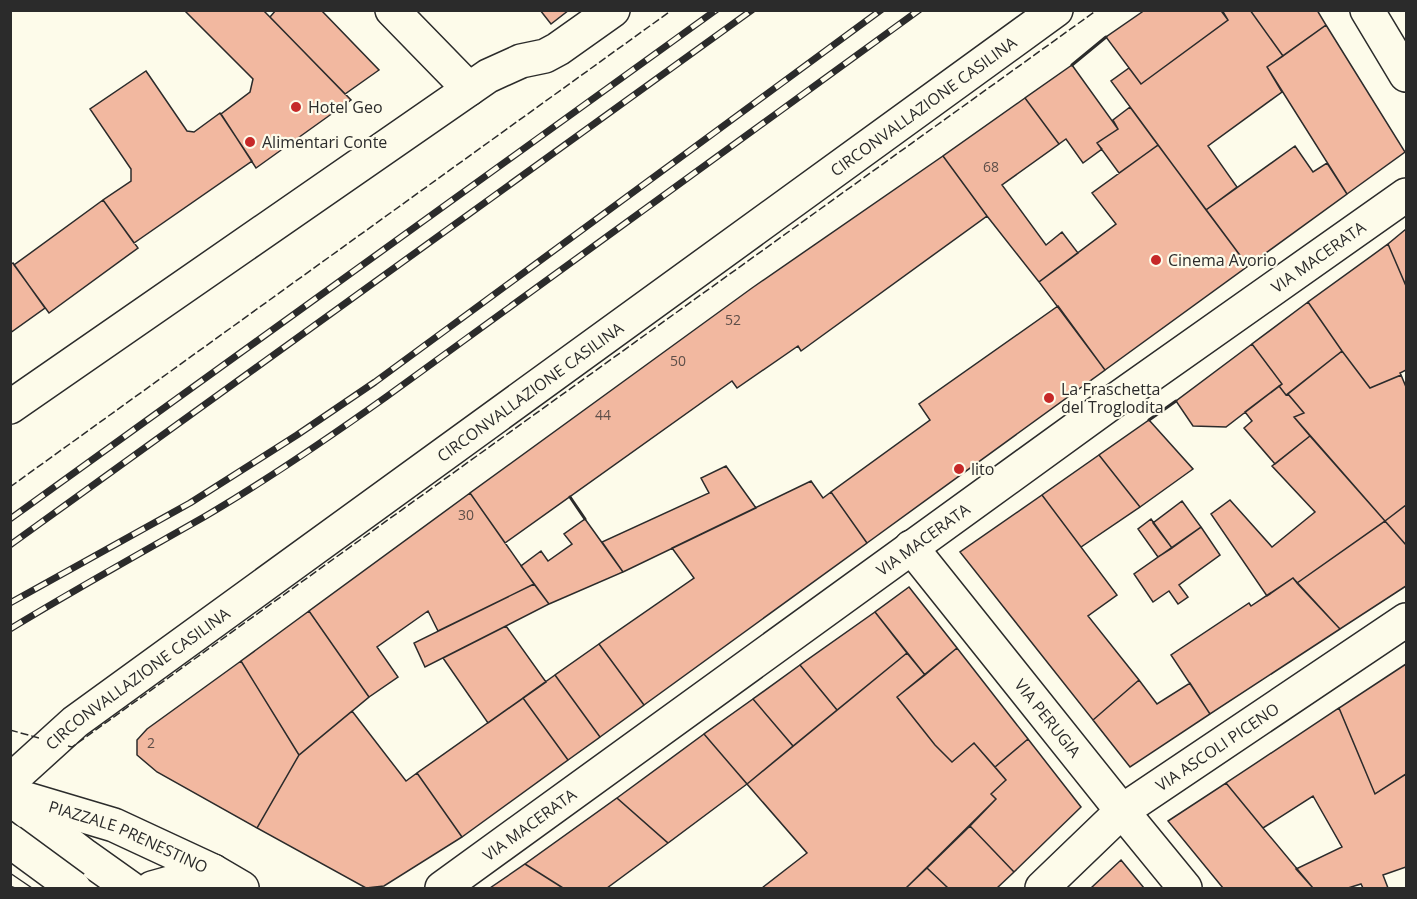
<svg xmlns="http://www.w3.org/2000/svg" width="1417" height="899" viewBox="0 0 1417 899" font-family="'Open Sans',sans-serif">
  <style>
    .building { fill: #f2b8a0; stroke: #2b2b2b; stroke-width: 1.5 }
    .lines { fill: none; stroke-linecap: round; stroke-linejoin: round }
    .minor-casing { stroke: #2b2b2b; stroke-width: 36 }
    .major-casing { stroke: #2b2b2b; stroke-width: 36 }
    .minor { stroke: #fdfbea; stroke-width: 33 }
    .major { stroke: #fdfbea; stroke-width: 33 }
    .tram { stroke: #2b2b2b; stroke-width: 1.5 }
    .rail-casing { stroke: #2b2b2b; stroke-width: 7 }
    .rail { stroke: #fdfbea; stroke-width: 4.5; stroke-dasharray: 14; stroke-linecap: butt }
    .highway-bridge-casing { stroke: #2b2b2b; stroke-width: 36; stroke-linecap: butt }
    .highway-bridge { stroke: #fdfbea; stroke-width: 33 }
    .fence { stroke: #2b2b2b; stroke-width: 1.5; stroke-dasharray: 8 3; stroke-linecap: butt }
    .wall { stroke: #2b2b2b; stroke-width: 3 }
    .poi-dot { fill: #c62828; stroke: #fdfbea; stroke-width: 2 }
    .labels { text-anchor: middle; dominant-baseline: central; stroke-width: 4.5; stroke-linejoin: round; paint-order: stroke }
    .number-label { font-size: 14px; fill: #5d4e48 }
    .poi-label { font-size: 16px; fill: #2b2b2b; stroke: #fdfbea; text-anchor: start }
    .street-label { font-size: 16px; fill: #2b2b2b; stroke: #fdfbea }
  </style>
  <rect width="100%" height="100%" fill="#fdfbea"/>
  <!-- building -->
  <path class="building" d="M184 10H263L351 100 256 168 221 114 250 92 253 79Z
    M276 10H321L379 70 345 94 270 17Z
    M540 10H569L551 24Z
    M1145 10H1222L1228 20 1141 84 1106 37Z
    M1224 10H1250L1283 56 1267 67 1282 92 1208 146 1237 187 1206 210 1111 81 1129 68 1141 84 1228 20 1222 12Z
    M1250 10H1317L1326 25 1283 56Z
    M1326 25 1405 152 1347 194 1267 67Z
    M1072 65 1118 129 1097 143 1102 149 1083 163 1066 139 1059 144 1025 98Z
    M146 71 187 131 194 132 220 113 252 161 134 243 103 200 131 181V169L90 109Z
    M1025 98 1059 144 1002 185 1046 245 1062 232 1078 253 1039 282 987 216 943 156Z
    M1130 107 1158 145 1119 173 1097 143 1118 129 1113 120Z
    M1158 145 1248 266 1105 370 1039 282 1116 224 1092 193Z
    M1295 146 1313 172 1327 163 1347 194 1248 266 1206 210Z
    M943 156 987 216 801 351 798 346 737 388 732 381 505 543 470 493 752 288Z
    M103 200 138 248 49 313 14 265Z
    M1406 229V286L1388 244Z
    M1388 244 1406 286V370L1400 373 1401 375 1370 388 1342 351 1308 302Z
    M13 263 45 308 10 333V265Z
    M1308 302 1342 351 1286 395 1279 386 1282 384 1252 344Z
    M1058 306 1105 370 867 543 831 492 930 420 919 404Z
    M1252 344 1282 384 1226 427 1193 426 1176 401Z
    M1342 351 1370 388 1401 375 1406 387V505L1385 521 1294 417 1304 413 1288 394Z
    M1279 386 1286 395 1288 394 1304 413 1294 417 1310 436 1275 464 1244 428 1252 421 1245 412Z
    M1149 420 1193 469 1140 507 1099 455Z
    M1310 436 1385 521 1297 583 1293 578 1267 596 1211 514 1230 500 1272 547 1315 512 1272 466Z
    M1099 455 1140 507 1081 547 1042 495Z
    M726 466 756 508 623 572 602 542 709 493 701 478Z
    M811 481 823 498 831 492 867 543 644 705 599 644 694 578 672 548Z
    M470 493 534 584 438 631 428 611 377 647 398 677 369 697 309 611Z
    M1042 495 1117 595 1088 616 1139 680 1093 720 960 552Z
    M1182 501 1201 527 1172 548 1153 523Z
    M1406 505V545L1385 521Z
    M585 519 623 572 549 604 521 566 541 551 548 561 572 544 564 534Z
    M1151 519 1172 548 1158 557 1138 529Z
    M1385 521 1406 545V586L1340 629 1297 583Z
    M1201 527 1220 555 1179 585 1188 597 1178 604 1169 591 1153 602 1134 574Z
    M1293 578 1340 629 1210 714 1171 655 1249 603 1251 606Z
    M534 584 549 604 425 667 414 643Z
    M909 587 957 648 925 675 875 612Z
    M309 611 369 697 299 755 241 661Z
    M875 612 907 653 837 710 800 665Z
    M506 626 546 682 488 723 443 658Z
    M599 644 644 705 600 737 555 675Z
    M957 648 1028 739 995 767 974 743 952 762 935 745 897 697Z
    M907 653 925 675 897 697 935 745 952 762 974 743 1006 780 991 794 996 799 906 888H762L807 853 747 784Z
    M241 661 299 755 257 828 157 772 137 755V740L147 729Z
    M1406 664V774L1375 794 1339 708Z
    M800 665 837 710 793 746 753 699Z
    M555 675 600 737 568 760 523 698Z
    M1139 680 1157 704 1190 683 1210 714 1130 767 1093 720Z
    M523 698 568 760 462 837 417 773Z
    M753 699 793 746 747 784 704 734Z
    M1339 708 1375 794 1406 774V867L1383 875 1388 888H1363L1361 884 1348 888H1313L1296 869 1342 847 1313 796 1263 828 1226 783Z
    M352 711 406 781 417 773 462 837 384 886 366 888 257 828 299 755Z
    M704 734 747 784 668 843 617 798Z
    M1028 739 1081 807 1014 872 970 826 996 799 991 794 1006 780 995 767Z
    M1226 783 1263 828 1313 888H1223L1168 821Z
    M617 798 668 843 607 888H563L525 864Z
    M970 826 1014 872 997 888H948L927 868Z
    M1121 860 1144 888H1091Z
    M525 864 563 888H490Z
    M927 868 948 888H906Z"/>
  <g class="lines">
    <defs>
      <g id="minor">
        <path d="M392 10 469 89"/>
        <path d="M1367 10 1406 75"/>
        <path id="s1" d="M911 547 1122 811 1185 888"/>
        <path id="s2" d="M10 781 75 722 1056 10"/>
        <path id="s3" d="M442 888 1114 401 1406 195"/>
        <path id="s4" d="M1042 888 1122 811 1406 620"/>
      </g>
      <g id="major">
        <path d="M10 407 488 76 521 61 545 56 558 49 613 10"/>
        <path id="s5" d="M10 794 114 825 213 871 242 888"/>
        <path d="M16 803 85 856 130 888"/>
        <path d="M152 888 213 871"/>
      </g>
    </defs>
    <!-- minor casing -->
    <use href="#minor" class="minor-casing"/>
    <!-- major casing -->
    <use href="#major" class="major-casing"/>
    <!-- minor -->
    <use href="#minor" class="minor"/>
    <!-- major -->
    <use href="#major" class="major"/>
    <!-- tram -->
    <path class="tram" d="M10 873 32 888
      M10 886 15 888"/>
    <defs>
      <path id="rail" d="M10 519 716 10
        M10 545 752 10
        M10 603 190 503 297 435 375 382 881 10
        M10 629C74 590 139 554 204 517 267 480 327 439 386 397L919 10"/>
    </defs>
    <!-- rail casing -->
    <use href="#rail" class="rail-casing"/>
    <!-- rail -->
    <use href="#rail" class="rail"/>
    <defs>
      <path id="highway-bridge" d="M10 841 74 888"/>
    </defs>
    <!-- highway-bridge casing -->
    <use href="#highway-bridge" class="highway-bridge-casing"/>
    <!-- highway-bridge -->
    <use href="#highway-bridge" class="highway-bridge"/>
    <!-- fence -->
    <path class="fence" d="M10 487 672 10
      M10 730 39 738
      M68 746 72 747 1097 10"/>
    <!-- wall -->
    <path class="wall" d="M1072 65 1106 37
      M1149 420 1176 401
      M570 497 585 519"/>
  </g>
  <!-- markers -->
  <g class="poi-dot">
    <circle cx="296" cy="107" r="6"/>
    <circle cx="250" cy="142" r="6"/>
    <circle cx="1156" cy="260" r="6"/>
    <circle cx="1049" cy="398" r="6"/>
    <circle cx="959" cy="469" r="6"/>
  </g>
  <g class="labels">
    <!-- number labels -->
    <g class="number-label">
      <text x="991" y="166">68</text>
      <text x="733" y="319">52</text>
      <text x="678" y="360">50</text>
      <text x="603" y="414">44</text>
      <text x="466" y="514">30</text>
      <text x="151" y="742">2</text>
    </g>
    <!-- poi labels -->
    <g class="poi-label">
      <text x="308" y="107">Hotel Geo</text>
      <text x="262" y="142">Alimentari Conte</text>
      <text x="1168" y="260">Cinema Avorio</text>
      <text x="1061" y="389">La Fraschetta<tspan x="1061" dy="18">del Troglodita</tspan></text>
      <text x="971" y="469">lito</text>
    </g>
    <!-- street labels -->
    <g class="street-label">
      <text stroke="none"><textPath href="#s2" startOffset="1136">CIRCONVALLAZIONE CASILINA</textPath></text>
      <text stroke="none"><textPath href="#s3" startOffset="1080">VIA MACERATA</textPath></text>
      <text stroke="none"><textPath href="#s2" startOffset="650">CIRCONVALLAZIONE CASILINA</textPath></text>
      <text stroke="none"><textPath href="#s3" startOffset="594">VIA MACERATA</textPath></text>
      <text stroke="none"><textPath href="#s2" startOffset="164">CIRCONVALLAZIONE CASILINA</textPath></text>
      <text stroke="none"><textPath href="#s1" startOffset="219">VIA PERUGIA</textPath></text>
      <text stroke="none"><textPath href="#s4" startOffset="226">VIA ASCOLI PICENO</textPath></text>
      <text stroke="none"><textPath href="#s3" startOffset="108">VIA MACERATA</textPath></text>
      <text stroke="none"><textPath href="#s5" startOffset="126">PIAZZALE PRENESTINO</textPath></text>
    </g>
  </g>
  <!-- border -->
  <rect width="1417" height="899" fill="none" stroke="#2b2b2b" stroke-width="24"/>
</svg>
